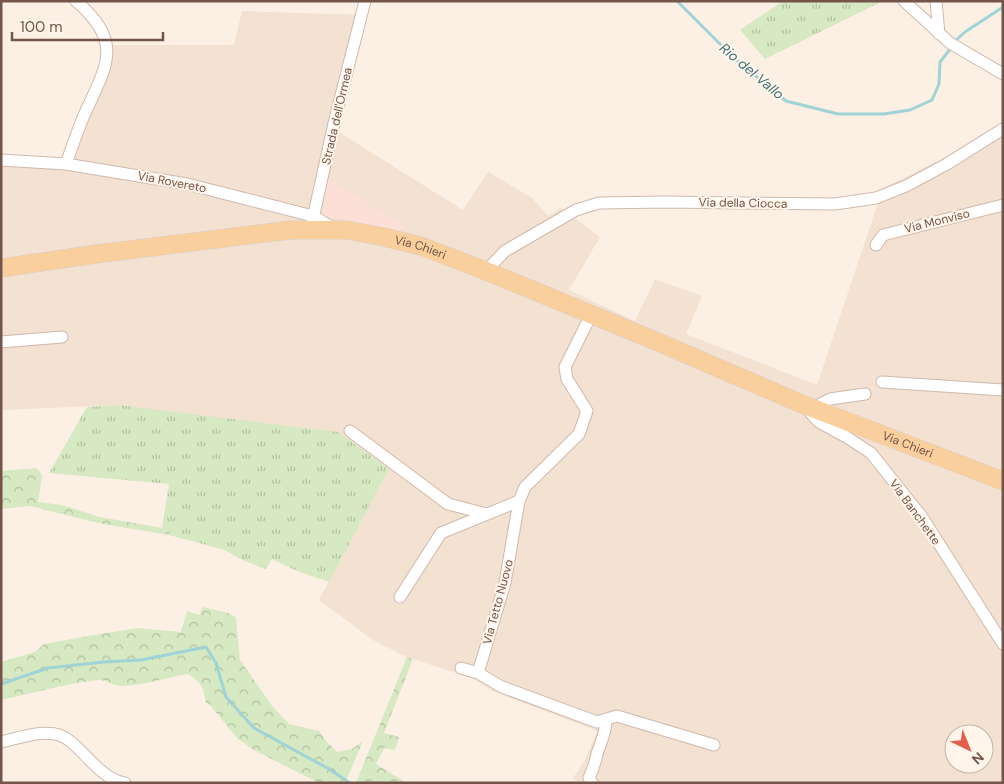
<svg xmlns="http://www.w3.org/2000/svg" width="1004" height="784" viewBox="0 0 1004 784" font-family="'DM Sans',sans-serif">
  <style>
    .residential { fill: #f3e1d2; fill-rule: evenodd }
    .commercial { fill: #fcdfd7 }
    .grass { fill: url(#grass-tufts) }
    .forest { fill: url(#forest-crowns) }
    .lines { fill: none; stroke-linecap: round; stroke-linejoin: round }
    .stream { stroke: #9fd3d6; stroke-width: 3 }
    .street-casing { stroke: #cfb9ad; stroke-width: 13 }
    .primary-casing { stroke: #d8cfcc; stroke-width: 19 }
    .street { stroke: #fff; stroke-width: 11 }
    .primary { stroke: #f9cf9d; stroke-width: 18 }
    .labels { text-anchor: middle; dominant-baseline: central; stroke-width: 4; stroke-linejoin: round; paint-order: stroke }
    .street-label { font-size: 12px; fill: #73554a; stroke: #fff5ea }
    .water-label { font-size: 14px; font-style: italic; fill: #3e7478; stroke: #fff5ea }
  </style>
  <defs>
    <pattern id="grass-tufts" width="24" height="20" patternUnits="userSpaceOnUse" patternTransform="scale(1.25)"><rect width="24" height="20" fill="#d6e9c2"/><path d="M3 7l-1-3M5 7V3M7 7l1-3M15 17l-1-3M17 17v-4M19 17l1-3" fill="none" stroke="#b2c0a0"/></pattern>
    <pattern id="forest-crowns" width="20" height="18" patternUnits="userSpaceOnUse" patternTransform="scale(1.25)"><rect width="20" height="18" fill="#d6e9c2"/><path d="M2 6a3 3 0 1 1 6 0M12 15a3 3 0 1 1 6 0" fill="none" stroke="#b2c0a0"/></pattern>
  </defs>
  <rect width="100%" height="100%" fill="#fcf0e4"/>
  <!-- residential -->
  <path class="residential" d="M242 11 364 15 337 131 463 210 488 172 532 198 548 216 561 208 600 237 569 290 635 321 655 279 702 296 686 334 817 385 883 188 940 160 1003 121V783H580L573 778 584 762 597 731 492 691 474 679 407 657 373 640 319 600 389 469 119 405 1 410V156L43 157 60 159 64 156 102 65V45H234ZM954 734H984V764H954Z"/>
  <!-- commercial -->
  <path class="commercial" d="M328 179 404 225 402 231 320 215Z"/>
  <!-- grass -->
  <path class="grass" d="M783 1H883L765 59 740 30Z
    M119 405 338 432 389 469 329 582 297 571 272 559 266 569 240 559 225 550 169 535V531L162 528 169 484 49 473 87 407Z"/>
  <!-- forest -->
  <path class="forest" d="M37 468 42 475 38 502 62 505 100 517 162 528 170 531 169 535 98 523 30 506 1 509V471Z
    M203 607 231 614 236 618 240 660 273 707 289 724 319 731 326 741 337 752 352 749 363 741 345 783H319L252 749 237 738 210 705 206 703C204 688 200 681 188 674 166 678 145 685 123 686 114 686 106 679 97 680 64 684 33 693 1 700V662L35 652 44 644 94 635 138 628 181 632 187 611 199 615Z
    M407 657 413 659 384 733 399 737 395 750 384 748 376 764 405 782 356 783Z"/>
  <g class="lines">
    <!-- stream -->
    <path class="stream" d="M677 1 734 58 786 101 838 114H884L910 110 932 100 939 84 940 62 951 48
      M955 41 965 32 1003 7
      M1 684 48 668 104 662 141 660 206 647 216 663 226 697 254 728 329 769 350 783"/>
    <defs>
      <path id="street" d="M904 1 950 43 1003 74
        M936 1 939 34
        M1 160 66 164 187 184 313 216 335 229
        M66 164C72 147 78 129 85 113 107 65 124 42 76 1
        M312 223 335 119 365 1
        M876 245 883 235 1003 205
        M486 271 505 251 512 247 576 210 599 203 664 202 835 204 876 198 906 186 947 164 1003 129
        M1 342 62 337
        M882 382 1003 390
        M813 408 830 399 865 394
        M807 409 819 422 848 438 871 453 922 517 1003 644
        M350 431 448 504 487 514
        M400 597 441 533 519 501 525 487 579 434 587 411 567 379 565 367 591 315
        M461 668 478 673 502 687 597 722 617 716 714 745
        M478 673 505 583 519 501
        M1 742C19 738 37 731 55 734 78 737 95 778 125 783
        M592 783 589 778C593 770 595 763 597 754 601 741 606 734 606 719"/>
      <g id="primary">
        <path id="s1" d="M1 268 96 254 290 230H347L384 237 421 246 486 271 658 342 802 404 1003 481"/>
      </g>
    </defs>
    <!-- street casing -->
    <use href="#street" class="street-casing"/>
    <!-- primary casing -->
    <use href="#primary" class="primary-casing"/>
    <!-- street -->
    <use href="#street" class="street"/>
    <!-- primary -->
    <use href="#primary" class="primary"/>
  </g>
  <g class="labels">
    <!-- street labels -->
    <g class="street-label">
      <text transform="translate(337 116) rotate(-77)">Strada dell'Ormea</text>
      <text transform="translate(172 182) rotate(11)">Via Rovereto</text>
      <text transform="translate(743 203) rotate(1)">Via della Ciocca</text>
      <text transform="translate(937 221) rotate(-14)">Via Monviso</text>
      <text stroke="none"><textPath href="#s1" startOffset="424">Via Chieri</textPath></text>
      <text stroke="none"><textPath href="#s1" startOffset="950">Via Chieri</textPath></text>
      <text transform="translate(915 512) rotate(54)">Via Banchette</text>
      <text transform="translate(498 602) rotate(-75)">Via Tetto Nuovo</text>
    </g>
    <!-- water labels -->
    <g class="water-label">
      <text transform="translate(752 71) rotate(40)">Rio del Vallo</text>
    </g>
  </g>
  <!-- border -->
  <rect width="1004" height="784" fill="none" stroke="#73554a" stroke-width="5"/>
  <!-- north arrow -->
  <g transform="translate(969 749) rotate(137)"><circle r="24" fill="#fff5ea" stroke="#c7b5aa"/>
  <path d="M0-4L9 19L0 12L-9 19Z" fill="#e45f4b"/>
  <text y="-8" font-size="14" font-weight="bold" text-anchor="middle" fill="#73554a">N</text>
  </g>
  <!-- scale -->
  <path d="M12 32v8h151v-8" fill="none" stroke="#73554a" stroke-width="2.5"/>
  <text x="20" y="32" font-size="15" fill="#73554a" stroke="#fff5ea" stroke-width="4" paint-order="stroke">100 m</text>
</svg>
